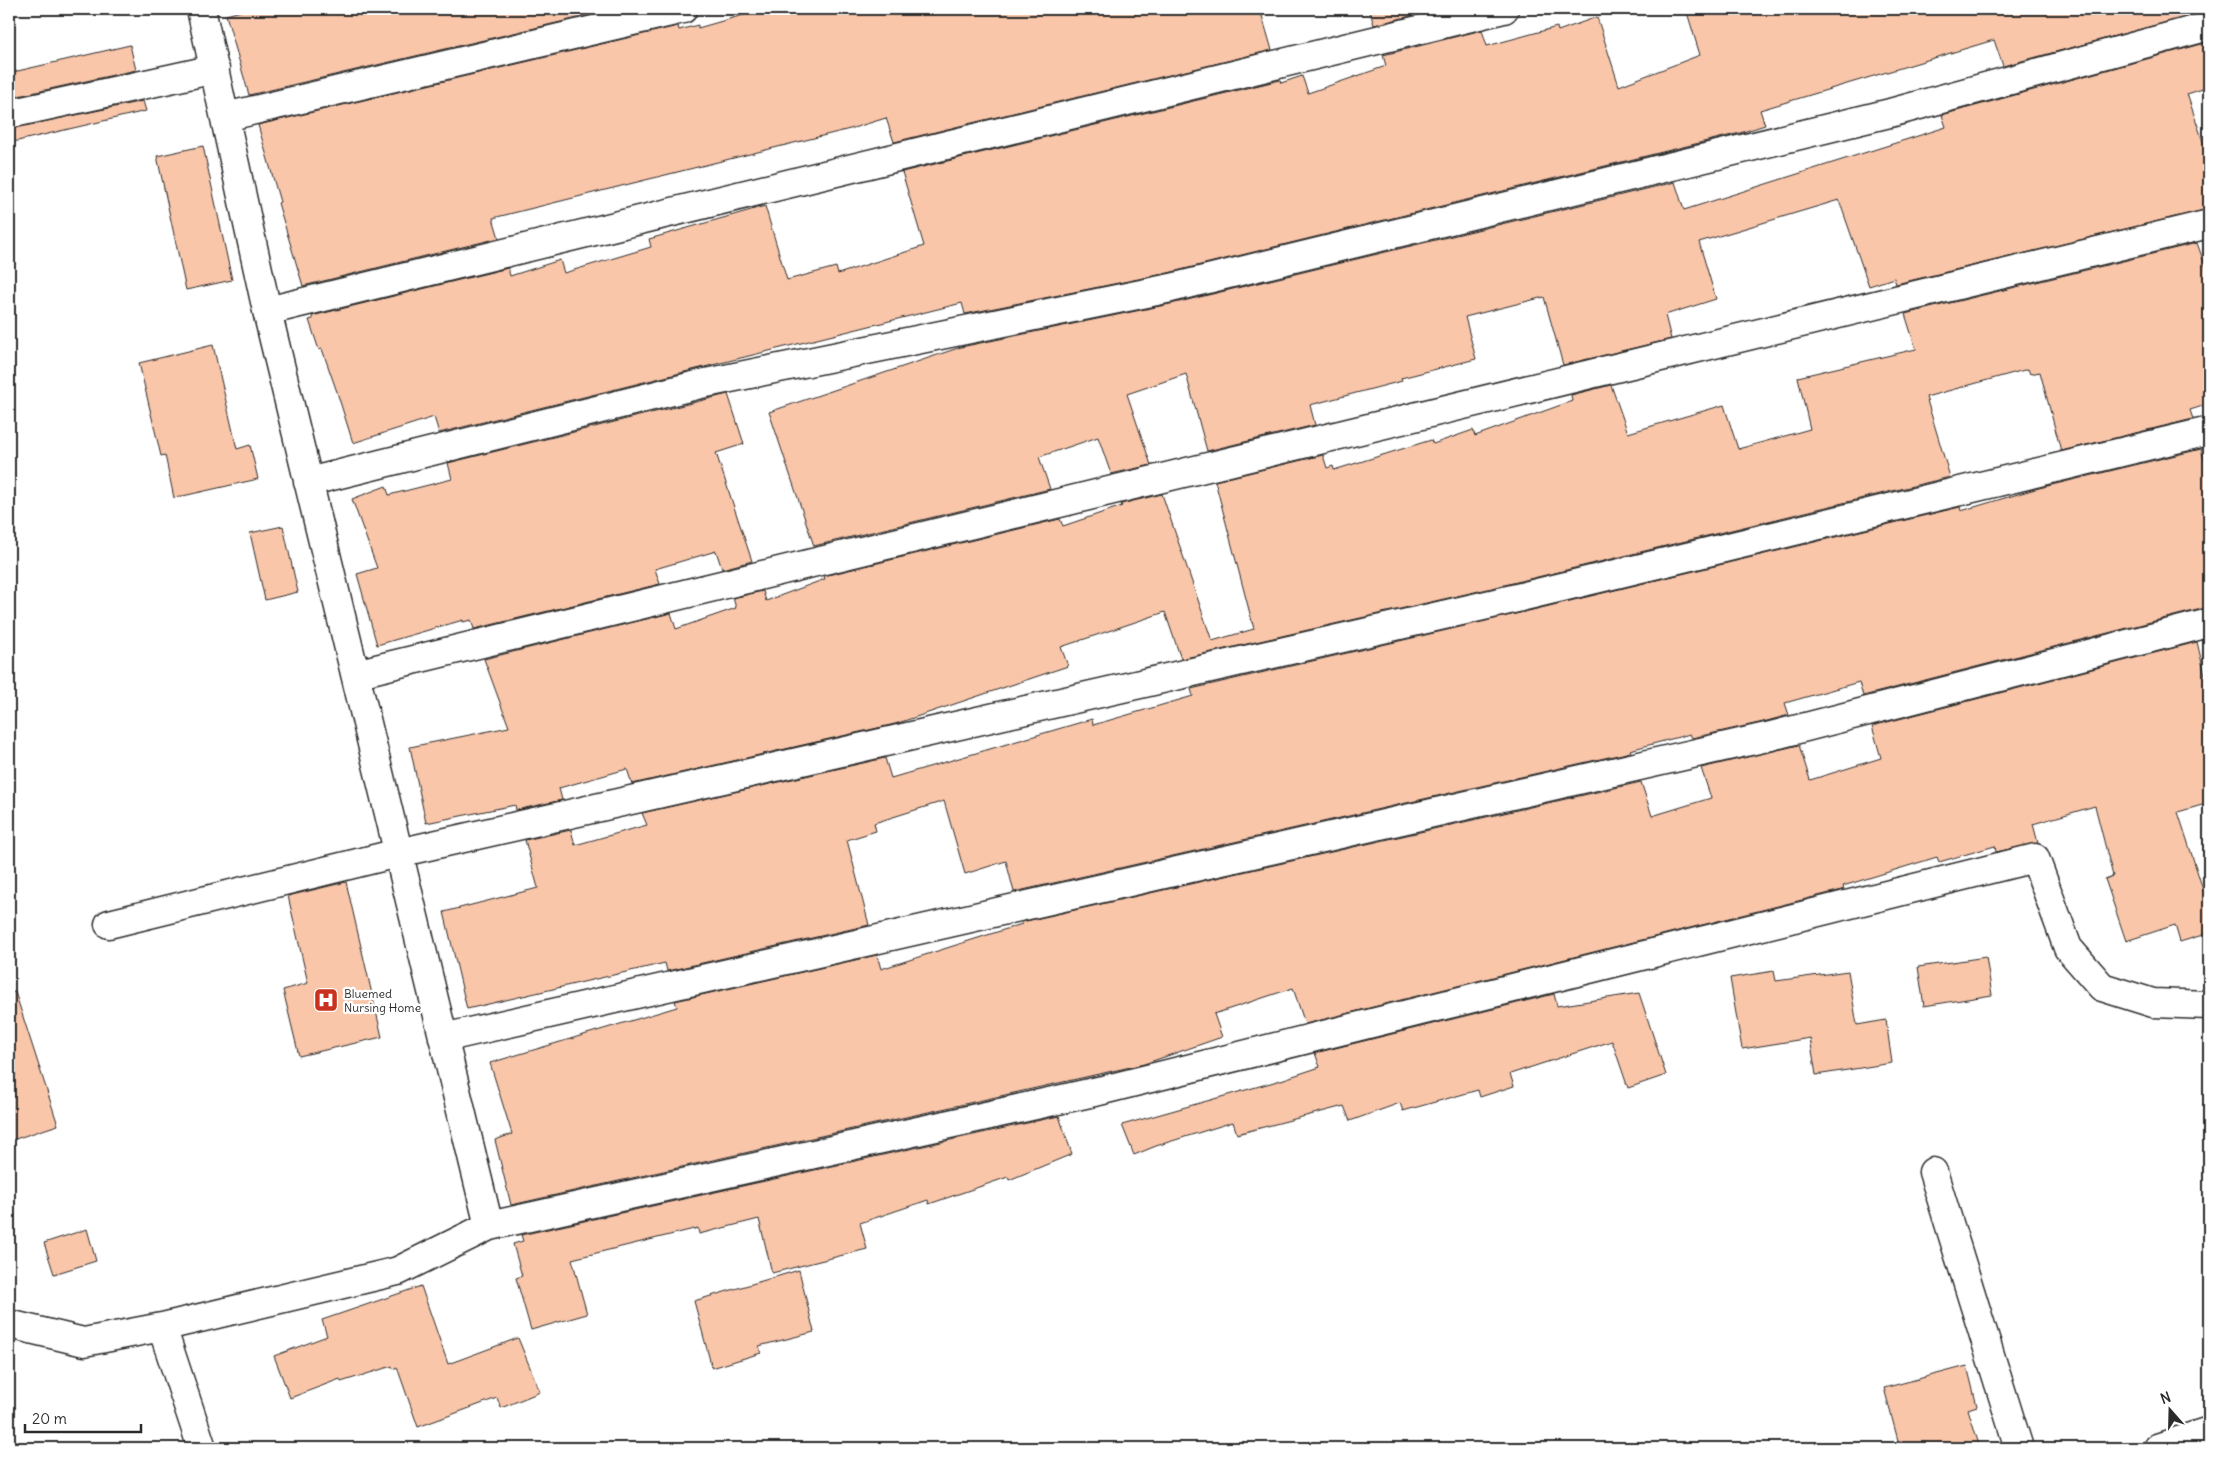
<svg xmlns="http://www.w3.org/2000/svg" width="2218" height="1457" viewBox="0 0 2218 1457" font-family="Delius,sans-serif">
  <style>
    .building { fill: #f9c6aa; stroke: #2b2b2b }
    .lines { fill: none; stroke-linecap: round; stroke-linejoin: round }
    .street-casing { stroke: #2b2b2b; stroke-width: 31 }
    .street { stroke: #fff; stroke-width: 28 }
    .labels { text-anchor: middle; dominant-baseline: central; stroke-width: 4.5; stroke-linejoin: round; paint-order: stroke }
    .poi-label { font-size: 12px; fill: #2b2b2b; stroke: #fff; text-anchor: start }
  </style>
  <rect width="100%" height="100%" fill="#fff"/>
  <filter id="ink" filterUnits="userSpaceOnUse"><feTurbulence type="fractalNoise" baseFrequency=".02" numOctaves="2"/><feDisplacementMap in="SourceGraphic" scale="10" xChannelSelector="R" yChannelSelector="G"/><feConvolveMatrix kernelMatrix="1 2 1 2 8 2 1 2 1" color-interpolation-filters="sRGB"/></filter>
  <g filter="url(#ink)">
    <!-- building -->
    <path class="building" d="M248 9H616L249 95 226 15Z
      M764 9H1260L1272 50 894 142 886 118 850 129 493 218 499 238 303 286 278 203 280 202 258 125 678 26 679 30 698 25V28Z
      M1369 9H1439L1374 25Z
      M1686 9H2209V11L2003 66 1994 40 1760 110 1765 125 1740 133 1168 273 965 314 962 303 439 433 434 417 353 443 337 392 322 349 319 350 309 320 313 319 312 316 508 268 510 276 560 260 564 273 651 247 649 239 765 206 787 280 836 267 838 274 924 246 902 172 1280 80 1281 83 1302 76 1308 93 1386 66 1383 55 1482 30 1487 46 1557 27 1558 31 1597 17 1619 86 1700 55Z
      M2209 42V87L2187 94 2209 159V209L1896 284 1894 278 1869 286 1839 200 1699 242 1716 299 1665 315 1671 339 1563 365 1544 297 1465 317 1476 359 1401 378 1402 381 1310 405 1315 425 1207 451 1186 374 1127 394 1151 465 1111 474 1098 437 1039 457 1050 489 814 546 769 412 961 347 1175 303 1675 182 1684 210 1946 127 1942 115Z
      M130 45 136 70 9 98V73Z
      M143 101 146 111 9 143V129Z
      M203 146 232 280 186 290 157 156Z
      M2197 243 2209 276V404L2190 410 2193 419 2061 451 2040 372 2030 374 2028 369 1926 397 1950 477 1492 588 1181 659 1165 612 1061 647 1068 666 895 724 632 784 627 769 559 788 562 800 516 810 515 805 426 823 410 747 509 727 484 659 671 613 676 629 736 608 733 598 763 591 766 601 825 579 824 576 1060 519 1063 526 1122 506 1121 504 1162 494 1212 641 1254 629 1215 481 1323 455 1327 468 1333 466 1334 470 1431 440 1433 444 1473 430 1475 436 1572 401 1571 395 1611 385 1628 433 1724 405 1738 449 1810 429 1798 377 1916 349 1905 314Z
      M213 345 237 449 250 445 258 479 174 498 165 455 161 456 139 363Z
      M728 394 744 444 716 453 752 561 722 569 716 551 655 569 660 584 474 629 471 620 463 622V620L377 645 357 574 377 568 352 499 386 486 389 495 452 479 448 463Z
      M2201 449 2209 476V607L1863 696 1859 682 1785 703 1789 715 1763 722 1692 738 1690 734 1630 750 1631 752 1014 892 1006 861 965 874 944 801 874 823 876 831 847 840 869 925 667 971 665 963 467 1009 444 912 538 888 525 840 571 830 575 845 647 825 642 813 885 758 891 778 1092 719 1093 725 1193 696 1191 689 1499 618 1960 507 1961 511 2035 489Z
      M283 526 298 592 265 600 250 533Z
      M2197 642 2209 692V803L2178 812 2209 908V933L2180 942 2175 925 2126 941 2105 879 2113 876 2095 806 2033 824 2038 843 1996 852 1995 846 1939 862 1937 857 1843 886 1844 889 1838 891 1305 1024 1293 988 1214 1014 1222 1037 1144 1064 511 1205 495 1140 512 1134 490 1063 677 1007 675 1001 877 955 881 969 1022 924V922L1641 782 1652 816 1711 798 1701 768 1799 745 1810 780 1881 758 1872 726Z
      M346 882 382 1037 299 1056 283 990 308 983 288 896Z
      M1986 957 1992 995 1924 1006 1918 967Z
      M1774 971 1776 981 1848 971 1857 1025 1886 1020 1892 1063 1816 1075 1810 1038 1742 1049 1730 978Z
      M15 992 58 1125 9 1141V993Z
      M1639 993 1666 1075 1628 1088 1612 1041 1510 1074 1514 1086 1480 1097 1478 1090 1403 1111 1400 1103 1350 1121 1344 1106 1237 1134 1233 1122 1156 1146 1134 1155 1122 1125 1281 1080 1320 1067 1315 1053 1554 994 1557 1006Z
      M1059 1116 1072 1154 1009 1180 1008 1177 929 1204 928 1200 860 1223 867 1249 772 1273 759 1219 699 1234 698 1228 572 1259 587 1314 531 1330 516 1278 522 1276 513 1244 523 1241 521 1235Z
      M87 1229 96 1261 54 1274 44 1243Z
      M799 1270 814 1332 759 1346 761 1353 712 1368 694 1301Z
      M421 1286 448 1364 518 1338 540 1392 501 1408 497 1398 418 1427 397 1367 393 1369 392 1366 341 1382 340 1379 290 1398 274 1356 327 1336 322 1320Z
      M1967 1366 1977 1406 1968 1409 1980 1448H1900L1884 1388Z"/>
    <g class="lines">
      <defs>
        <path id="street" d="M201 9 267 311 489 1226
          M9 114 215 69
          M225 117 683 9
          M267 311 1504 9
          M308 482 701 384 1171 288 1890 113 2209 26
          M355 674 2209 224
          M109 924 398 853 1496 603 2209 431
          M443 1038 1767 737 2209 623
          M1933 1172 2019 1448
          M9 1324 84 1342 162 1327 398 1271 489 1226 1103 1090 2035 858 2068 948 2102 987 2153 1003 2209 1005
          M162 1327 202 1448
          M2157 1448 2209 1431"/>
      </defs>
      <!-- street casing -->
      <use href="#street" class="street-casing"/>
      <!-- street -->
      <use href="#street" class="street"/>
    </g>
  </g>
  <!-- icons -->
  <defs>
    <symbol id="hospital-square" viewBox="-11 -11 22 22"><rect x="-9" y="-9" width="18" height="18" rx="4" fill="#c8321e" stroke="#fff"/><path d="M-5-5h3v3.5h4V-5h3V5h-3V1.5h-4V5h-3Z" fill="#fff"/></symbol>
  </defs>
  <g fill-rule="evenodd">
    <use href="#hospital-square" x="312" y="986" width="28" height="28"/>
  </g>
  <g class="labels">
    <!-- poi labels -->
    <g class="poi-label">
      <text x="344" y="993">Bluemed<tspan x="344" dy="14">Nursing Home</tspan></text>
    </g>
  </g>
  <!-- margin -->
  <rect width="2218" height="1457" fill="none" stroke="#fff" stroke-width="30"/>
  <rect x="15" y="15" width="2188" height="1427" fill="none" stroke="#2b2b2b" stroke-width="2" filter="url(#ink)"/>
  <!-- north arrow -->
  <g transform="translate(2170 1410) rotate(340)" stroke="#ffffff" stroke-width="4" paint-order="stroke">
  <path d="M0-4L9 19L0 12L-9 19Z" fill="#2b2b2b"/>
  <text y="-8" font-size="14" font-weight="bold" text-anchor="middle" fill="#2b2b2b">N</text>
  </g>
  <!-- scale -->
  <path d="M25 1424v8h116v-8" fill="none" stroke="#2b2b2b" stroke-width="2.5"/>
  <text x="32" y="1424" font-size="15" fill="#2b2b2b" stroke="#ffffff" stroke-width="4" paint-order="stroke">20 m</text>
</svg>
